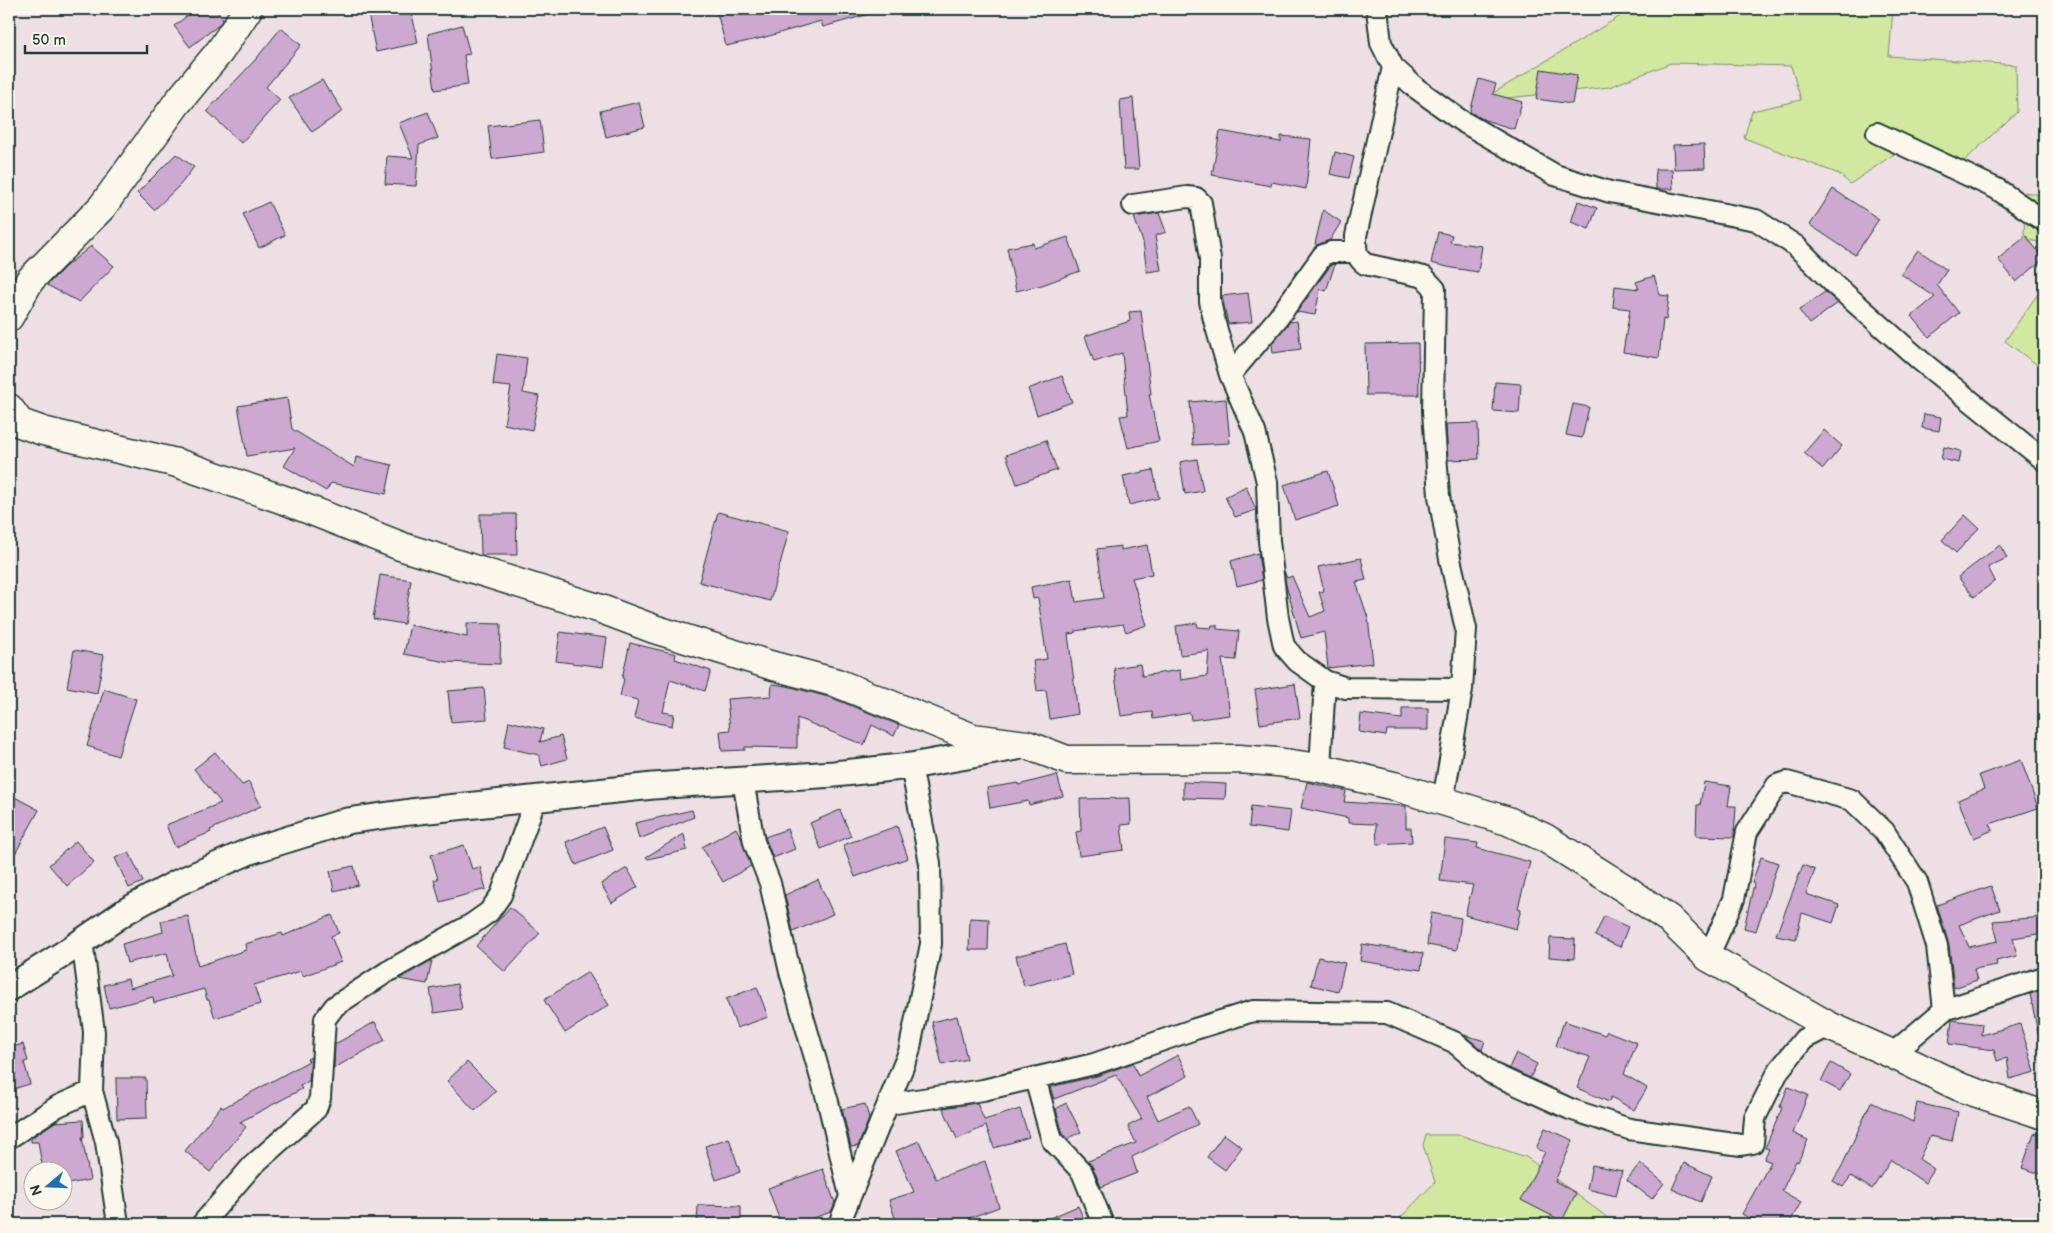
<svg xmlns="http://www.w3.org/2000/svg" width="2053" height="1233" viewBox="0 0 2053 1233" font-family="'Balsamiq Sans',sans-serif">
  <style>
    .green { fill: #d1e89e; stroke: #789269 }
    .building { fill: #cda8d1; stroke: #1f3d34 }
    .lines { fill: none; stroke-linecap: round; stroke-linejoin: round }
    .minor-casing { stroke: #1f3d34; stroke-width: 24 }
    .tertiary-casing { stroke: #1f3d34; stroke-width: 29 }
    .secondary-casing { stroke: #1f3d34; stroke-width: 31 }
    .minor { stroke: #fbf7ec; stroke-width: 20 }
    .tertiary { stroke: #fbf7ec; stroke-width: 25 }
    .secondary { stroke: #fbf7ec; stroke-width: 28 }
  </style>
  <rect width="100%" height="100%" fill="#eddfe4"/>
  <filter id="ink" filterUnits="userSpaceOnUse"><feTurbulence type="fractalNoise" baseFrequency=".02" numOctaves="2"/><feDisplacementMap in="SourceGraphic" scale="10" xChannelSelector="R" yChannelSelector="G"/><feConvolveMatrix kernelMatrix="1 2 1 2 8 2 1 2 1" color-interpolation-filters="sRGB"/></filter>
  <g filter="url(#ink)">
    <!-- green -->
    <path class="green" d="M1632 9H1893L1889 56 2016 65 2017 112 1950 174 1900 150 1850 184 1839 174 1744 138 1752 111 1801 100 1791 66 1671 63 1609 87 1480 101Z
      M2025 192 2044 196V244L2024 238Z
      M2044 285V370L2005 341Z
      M1426 1135H1460L1526 1157 1608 1218 1622 1224H1397L1399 1219 1435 1182 1423 1145Z"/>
    <!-- building -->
    <path class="building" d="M196 9H215L223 19 219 25 190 47 174 26Z
      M367 9H411L418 43 376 52Z
      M716 9H873V13L823 27 821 21 762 38 726 46Z
      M462 25 470 54 464 55 468 85 435 90 428 34Z
      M281 28 301 45 266 87 280 100 241 143 207 111 256 59Z
      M1541 69 1577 75 1572 104 1536 99Z
      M1479 79 1496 84 1493 94 1522 102 1514 129 1485 120 1470 112Z
      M322 80 329 92 330 91 343 111 312 132 289 98Z
      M1133 98 1139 169H1124L1120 100Z
      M639 102 645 127 606 137 600 111Z
      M428 112 438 138 419 145 416 186 385 184 387 156 413 158 399 123Z
      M540 120 544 152 492 159 488 126Z
      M1220 131 1281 142V136L1311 139 1306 189 1272 182 1271 186 1212 175Z
      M1704 144 1705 168 1674 169 1673 145Z
      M1335 152 1354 157 1349 178 1330 174Z
      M176 154 194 167 180 185 154 210 137 193Z
      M1655 169H1672L1673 189H1656Z
      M1833 189 1879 219 1855 255 1810 225Z
      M1578 201 1597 208 1589 229 1571 222Z
      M269 202 285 235 259 248 243 214Z
      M1323 210 1341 222 1330 240 1317 245 1315 244Z
      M1159 213 1166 232 1155 236 1161 270 1147 272 1143 242 1134 217Z
      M1438 232 1452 235 1450 242 1482 246 1478 272 1452 268 1431 263Z
      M2026 236 2044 259 2016 282 1998 259Z
      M1068 237 1080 271 1042 285 1016 291 1007 248 1033 243 1034 248Z
      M91 246 114 266 79 302 47 285 66 266Z
      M1918 250 1947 270 1937 285 1959 313 1929 337 1912 316 1935 297 1901 274Z
      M1335 264 1326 291 1320 289 1315 315 1297 312 1331 265Z
      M1654 276 1660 295 1669 296 1666 320 1663 319 1659 358 1623 352 1630 309 1613 307 1615 286 1639 289 1636 282Z
      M1825 292 1838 303 1809 324 1799 310Z
      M1248 293 1252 322 1228 324 1222 296Z
      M1141 311 1151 394H1149L1159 441 1128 448 1120 416 1128 415 1122 353 1094 362 1085 336 1130 321 1129 312Z
      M1297 321 1301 349 1273 353 1272 344 1289 322Z
      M1418 343 1419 395H1366L1365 344Z
      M497 354 527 358 523 393 539 396 532 430 504 424 511 387 493 385Z
      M1062 376 1072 402 1037 415 1028 389Z
      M1495 382 1521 384 1519 413 1493 411Z
      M287 398 292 429 354 467 356 457 392 465 386 494 331 483 326 491 284 466 295 448 247 456 238 406Z
      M1226 399 1230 443 1193 445 1190 402Z
      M1573 404 1589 407 1582 438 1566 435Z
      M1924 414 1941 417 1939 431 1922 428Z
      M1478 423 1479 459 1448 460 1446 424Z
      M1824 430 1842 446 1823 469 1804 453Z
      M1046 440 1057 470 1017 484 1006 455Z
      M1944 447 1961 451 1959 463 1941 459Z
      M1197 459 1203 491 1185 494 1180 462Z
      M1153 470 1159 498 1129 505 1123 476Z
      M1328 471 1339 506 1295 520 1284 485Z
      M1246 486 1256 510 1235 517 1225 497Z
      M718 512 789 531 770 601 699 582Z
      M480 514H516L517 555H481Z
      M1965 515 1979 528 1956 553 1942 540Z
      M1147 545 1152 574 1132 578 1147 625 1126 632 1123 624 1075 631V633L1068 634 1078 714 1050 719 1046 690 1037 691 1033 661 1047 659 1038 598 1033 599 1031 587 1072 579 1076 602 1104 598 1097 549 1121 546V550Z
      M2000 545 2007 558 1988 567 1995 581 1974 597 1958 577Z
      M1258 553 1262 580 1237 586 1231 561Z
      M1361 558 1366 580 1356 582 1368 618 1373 663 1328 668 1324 632 1301 638 1286 585 1284 571 1287 578 1292 576 1310 617 1325 611 1319 592 1324 591 1318 567Z
      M380 575 411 580 404 624 373 619Z
      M467 623 501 624 500 664 446 662 404 654 410 625 467 637Z
      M1197 623 1198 627 1211 628 1212 625H1217V629L1239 631 1236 660 1222 659 1230 715 1191 720 1190 713 1153 719 1152 712 1121 716 1114 668 1140 664 1142 676 1180 670 1181 680 1207 676 1209 651 1180 655 1176 626Z
      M560 632 607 638 603 667 556 661Z
      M630 643 676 654 675 659 711 671 705 691 670 680 663 712 674 714 672 726 634 718 638 700 620 696 624 679 622 678Z
      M74 650 104 655 97 693 67 687Z
      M772 684 787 686 832 698 899 725 894 736 872 725 864 745 797 718V748L745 747V750L722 751 720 731 730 730 727 699 771 696Z
      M1295 684 1300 718 1260 724 1255 690Z
      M484 688 487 719 451 722 448 691Z
      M104 689 136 699 118 756 87 746Z
      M1402 708H1428V730H1387L1386 736 1359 732 1361 714 1402 719Z
      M509 721 543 729 540 742 561 736 567 759 542 766 539 755 504 747Z
      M215 752 242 785 249 782 261 806 210 830 211 832 175 847 166 825 221 803 194 769Z
      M2021 760 2038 808 1990 824 1993 830 1974 838 1958 800 1984 789 1979 775Z
      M1057 775 1063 796 1029 805 1028 801 990 808 987 788 1018 783V785Z
      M1183 782 1226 784 1225 799 1183 798Z
      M1307 782 1346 791 1344 802 1406 806V828H1411L1412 842 1377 844 1376 824 1348 823V818L1301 808Z
      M1704 782 1731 786 1728 806H1736L1734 837 1696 836 1697 805H1700Z
      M9 794 39 810 9 865Z
      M1130 798 1131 824 1121 825 1124 850 1079 856 1076 832 1081 831 1080 799Z
      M1251 806 1291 811 1288 832 1249 827Z
      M692 810 694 817 639 839 635 823Z
      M840 810 851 836 821 849 810 823Z
      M897 826 908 858 855 877 843 845Z
      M603 827 613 850 576 865 566 842Z
      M736 828 741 837 751 866 723 882 702 847Z
      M787 829 795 849 773 858 765 837Z
      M684 834 687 850 648 859 646 857Z
      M1445 839 1478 843 1477 848 1530 862 1518 908 1521 909 1516 929 1465 915 1473 885 1440 881Z
      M76 841 94 862 67 886 49 865Z
      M464 845 472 869 480 867 486 889 440 902 434 880 438 879 431 855Z
      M129 852 143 882 129 888 115 858Z
      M1761 857 1778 863 1756 931 1744 928 1754 884 1752 883Z
      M1803 865 1815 870 1806 894 1839 905 1833 923 1802 913 1796 939 1776 935Z
      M354 866 358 885 334 891 330 871Z
      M627 868 638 887 612 903 601 884Z
      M818 880 833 914 793 932 785 895Z
      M1991 886 2000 910 1959 925 1969 947 1998 941 1993 921 2044 917V933L2013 938 2017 956 1996 961 1997 965 1974 969 1977 980 1954 988 1949 945 1937 905Z
      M510 907 540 933 505 972 476 946Z
      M1431 913 1461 918 1457 950 1427 945Z
      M332 915 339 933 331 936 341 962 303 976 301 971 254 985 260 1004 215 1018 209 1000H207L204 989 154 1003 153 997 109 1008 104 985 128 979 130 988 172 976 167 953 127 963 122 944 163 932 161 921 188 916 198 966 246 950 245 944 282 933 283 936Z
      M1604 916 1628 927 1620 947 1595 936Z
      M970 918 989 919 988 950H969Z
      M1550 938 1575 939 1574 959 1549 957Z
      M1065 944 1072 974 1024 986 1016 956Z
      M1362 944 1423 953 1421 970 1360 961Z
      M1318 957 1345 963 1338 992 1311 985Z
      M432 961 427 984 399 979 432 960Z
      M588 972 609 1005 565 1033 544 1000Z
      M457 984 462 1009 434 1013 430 989Z
      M757 987 768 1017 737 1028 726 999Z
      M2044 989V1032L2038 1033 2030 994Z
      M957 1016 967 1059 942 1065 932 1022Z
      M1952 1020 1982 1024 1981 1035 2020 1024 2035 1072 2010 1079 2007 1058 1997 1061 1994 1050 1949 1044Z
      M1564 1021 1605 1035 1607 1031 1637 1043 1624 1074 1647 1088 1634 1110 1611 1097 1609 1102 1577 1088 1590 1057 1556 1046Z
      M375 1022 385 1040 334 1068 335 1044Z
      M1464 1035 1485 1041 1482 1050Z
      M23 1044 28 1061 24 1062 30 1084 9 1090V1048Z
      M1516 1053 1537 1064 1530 1078 1509 1068Z
      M1178 1055 1188 1076 1147 1097 1158 1120 1189 1106 1198 1124 1132 1157 1137 1173 1101 1187 1093 1168 1088 1161 1136 1143 1128 1126 1142 1119 1116 1075 1054 1099 1050 1087 1097 1076 1133 1063 1138 1076Z
      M311 1057 309 1081 300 1086 302 1089 240 1122 246 1127 210 1172 185 1151 221 1106 223 1108 309 1061 307 1059Z
      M467 1062 496 1091 475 1111 447 1081Z
      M1831 1063 1850 1074 1840 1091 1821 1081Z
      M116 1078H146L147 1118 117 1119Z
      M1788 1087 1808 1095 1793 1133 1808 1140 1798 1162 1796 1161 1782 1191 1801 1202 1789 1224H1759L1742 1214 1771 1162 1764 1159 1769 1149 1765 1148 1782 1108 1780 1107Z
      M1871 1102 1913 1122 1917 1103 1958 1112 1952 1141 1930 1136 1919 1159 1934 1169 1925 1183 1891 1160 1872 1189 1851 1176 1843 1187 1833 1181 1842 1166Z
      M977 1103 984 1120 1020 1109 1029 1137 994 1148 986 1126 957 1139 943 1108Z
      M1066 1103 1081 1132 1067 1139 1063 1134 1056 1109Z
      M865 1104 869 1119 858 1146 851 1147 842 1109Z
      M83 1120 84 1137H82L90 1180 62 1185V1170H43L38 1142H31V1138L55 1122Z
      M1545 1128 1573 1140 1555 1181 1576 1193 1562 1221 1521 1200 1545 1152 1536 1149Z
      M2034 1133 2044 1136V1175L2022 1168Z
      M1224 1134 1242 1147 1225 1170 1207 1157Z
      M729 1138 740 1172 716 1180 705 1146Z
      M919 1141 936 1179 985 1161 999 1207 953 1224H897L889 1200 914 1192 896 1151Z
      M1640 1163 1664 1183 1652 1199 1627 1180Z
      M1684 1163 1712 1176 1701 1202 1672 1189Z
      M1592 1165 1622 1171 1616 1196 1587 1189Z
      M823 1169 835 1203 831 1212 796 1224H781L768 1188Z
      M698 1205 741 1206V1224H697Z
      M1078 1206 1086 1224H1036Z"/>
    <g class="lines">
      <defs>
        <path id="minor" d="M1377 9 1381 43 1393 67 1416 88 1460 120 1555 175 1610 192 1756 220 1796 246 1835 285 1921 361 2044 460
          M1393 67 1356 236C1356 247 1355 257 1365 264L1424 277 1435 289 1433 411 1439 496 1450 559 1466 629 1462 689 1443 801
          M1877 133 1997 189 2044 221
          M1133 205 1187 197 1196 198 1201 203 1210 259V301L1214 320 1230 375 1255 432 1267 482 1269 541 1278 618 1284 646 1297 661 1325 681 1346 688 1462 689
          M1230 375 1278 318 1323 255 1331 252H1356
          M1320 768 1325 681
          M743 781 754 842 770 883 790 972 828 1102 850 1196
          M82 940 94 1032 92 1091 106 1142 118 1224
          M1708 957 1734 899 1747 832 1777 785 1787 782 1852 800 1884 831 1917 882 1937 946 1944 1010
          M1892 1054 1944 1010 2044 977
          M1035 1078 1052 1140 1082 1172 1103 1224
          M889 1104 983 1090 1094 1064 1195 1029 1253 1011 1387 1013 1454 1042 1491 1073 1570 1109 1629 1129 1741 1145 1753 1143 1755 1118 1779 1070 1804 1039 1829 1026
          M9 1138 58 1106 92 1091
          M202 1224 252 1166 316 1109 320 1098 325 1019 335 1006 387 972 472 924 489 912 501 895 536 798
          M839 1224 909 1052 931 944 930 863 911 766"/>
        <path id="tertiary" d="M9 988 68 951 126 911 177 883 250 851 347 821 410 812 653 786 834 774 911 766 1017 747"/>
        <path id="secondary" d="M9 317 30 280 102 207 177 103 220 51 248 9
          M9 408 20 423 43 431 177 463 287 501 403 547 601 609 654 629 770 665 837 683 973 738 1027 745 1067 760 1239 759 1277 762 1320 768 1394 786 1508 821 1545 838 1627 890 1669 919 1708 957 1829 1026 1892 1054 1962 1088 2044 1115"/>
      </defs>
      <!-- minor casing -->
      <use href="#minor" class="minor-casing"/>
      <!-- tertiary casing -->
      <use href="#tertiary" class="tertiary-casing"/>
      <!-- secondary casing -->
      <use href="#secondary" class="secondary-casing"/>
      <!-- minor -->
      <use href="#minor" class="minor"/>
      <!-- tertiary -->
      <use href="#tertiary" class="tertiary"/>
      <!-- secondary -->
      <use href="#secondary" class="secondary"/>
    </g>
  </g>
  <!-- margin -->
  <rect width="2053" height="1233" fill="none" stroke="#fbf7ec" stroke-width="30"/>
  <rect x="15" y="15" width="2023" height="1203" fill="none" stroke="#1f3d34" stroke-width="2" filter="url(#ink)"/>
  <!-- north arrow -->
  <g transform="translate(48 1186) rotate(251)"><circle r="24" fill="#fbf7ec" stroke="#a3ada2"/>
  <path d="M0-4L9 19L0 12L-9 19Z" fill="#1f6fb2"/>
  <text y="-8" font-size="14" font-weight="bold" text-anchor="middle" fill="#1f3d34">N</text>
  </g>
  <!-- scale -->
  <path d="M25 45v8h122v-8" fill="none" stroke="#1f3d34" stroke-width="2.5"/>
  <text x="32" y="45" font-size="15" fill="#1f3d34" stroke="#fbf7ec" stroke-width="4" paint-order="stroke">50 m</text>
</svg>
